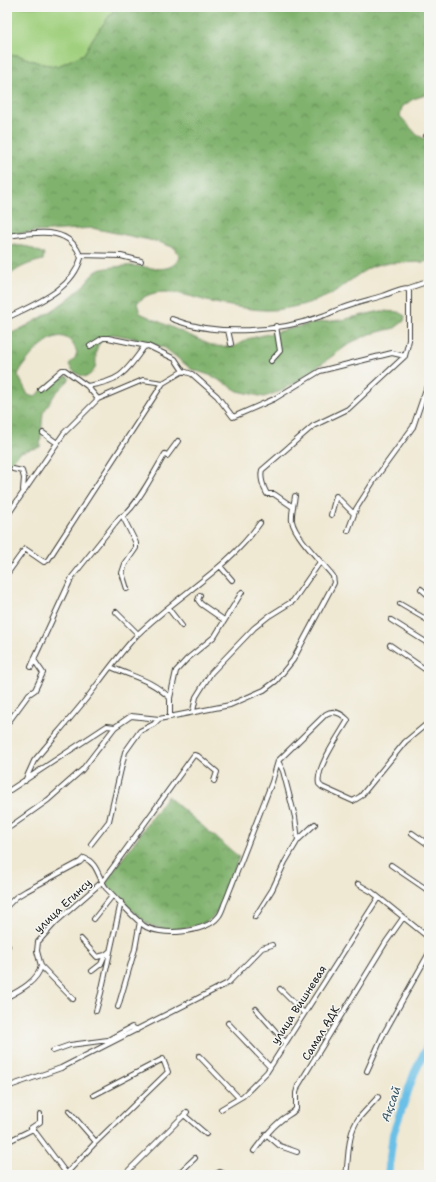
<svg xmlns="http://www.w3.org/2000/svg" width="436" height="1182" viewBox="0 0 436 1182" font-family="'Shantell Sans',sans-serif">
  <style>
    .grass { fill: #a0d07e; stroke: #5e764d }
    .forest { fill: url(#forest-crowns); stroke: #4e6744 }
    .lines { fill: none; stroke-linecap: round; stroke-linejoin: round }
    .river { stroke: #6bc0e7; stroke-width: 8 }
    .street-casing { stroke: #3c3b37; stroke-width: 6 }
    .street { stroke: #fff; stroke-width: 4 }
    .labels { text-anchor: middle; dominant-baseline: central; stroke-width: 3; stroke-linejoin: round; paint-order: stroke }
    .street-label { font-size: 11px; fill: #1c1c1c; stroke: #f6f6f2 }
    .water-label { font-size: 12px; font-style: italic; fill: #385563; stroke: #f6f6f2 }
  </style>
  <defs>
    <pattern id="forest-crowns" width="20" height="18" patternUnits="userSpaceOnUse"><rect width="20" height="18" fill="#80b26d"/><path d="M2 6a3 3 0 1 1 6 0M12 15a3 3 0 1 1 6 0" fill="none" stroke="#689059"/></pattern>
  </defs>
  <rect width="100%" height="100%" fill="#f6f6f2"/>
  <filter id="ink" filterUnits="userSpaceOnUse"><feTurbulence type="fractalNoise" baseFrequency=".025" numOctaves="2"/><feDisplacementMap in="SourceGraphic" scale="8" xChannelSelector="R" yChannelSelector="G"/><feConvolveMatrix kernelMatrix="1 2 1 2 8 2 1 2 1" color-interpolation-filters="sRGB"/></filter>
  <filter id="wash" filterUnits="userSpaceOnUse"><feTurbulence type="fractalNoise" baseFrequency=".012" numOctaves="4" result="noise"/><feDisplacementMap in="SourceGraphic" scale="16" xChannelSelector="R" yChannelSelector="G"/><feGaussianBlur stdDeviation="0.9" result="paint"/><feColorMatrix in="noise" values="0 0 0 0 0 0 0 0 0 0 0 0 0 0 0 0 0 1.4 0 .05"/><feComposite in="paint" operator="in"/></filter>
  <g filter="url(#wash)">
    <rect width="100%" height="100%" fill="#efe8d2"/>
    <!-- grass -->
    <path class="grass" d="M7 7H116L93 38 84 54 58 66 42 64 17 55 7 56Z"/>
    <!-- forest -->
    <path class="forest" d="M116 7H429V94L413 99 402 107 400 116 417 135 429 141V261C410 265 386 259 369 268 355 275 344 287 331 294 316 302 290 309 272 310 258 311 229 306 215 303 191 298 158 281 137 303L140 313 213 346 234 347 247 339 314 323 341 320 381 311 398 312 405 316 404 321 395 328 370 334 352 342 296 382 279 392 264 397 238 391 212 376 191 369 165 348 134 338 112 334C108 337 102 340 99 344 91 356 103 368 86 377 78 375 72 372 69 364L75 358 77 352C74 346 72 341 66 338 51 329 23 362 18 375L28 395 34 397 52 382 67 376 70 379 55 394 43 413 40 447 20 452 10 464 7 465 8 335C34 323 61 307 82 287 88 281 94 270 102 269 113 267 125 265 136 266 151 267 171 275 180 257L175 248 159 242 92 228 7 234V56L17 55 42 64 58 66 84 54 93 38Z
      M7 244 29 247 44 254 43 260C29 263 16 268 7 278Z
      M167 796 239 857 216 914 207 922 195 926 169 931 147 924 107 886 106 882Z"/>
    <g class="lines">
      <!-- river -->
      <path class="river" d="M388 1175 393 1134 414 1074 429 1043"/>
    </g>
  </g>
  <g filter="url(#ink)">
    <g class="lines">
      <defs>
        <path id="street" d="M426 136 429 134
          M7 236C35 233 70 224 81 258 72 291 34 304 7 318
          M80 255 121 256 141 261
          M172 319C217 337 280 332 325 315 331 313 336 310 342 308 355 303 369 300 382 296 391 293 400 288 409 288
          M228 330 231 344
          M90 346 103 338H108L147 346
          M271 361 280 351 276 326
          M87 386C121 381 125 373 144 347L148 346 175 359 183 371 192 374 217 396 233 417 274 399 320 371 392 353 405 356
          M40 389 62 370H65L87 386 98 399
          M43 433 57 443
          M13 469 22 471 24 478 23 490
          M293 507 274 494H267C263 487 260 477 262 470L313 426 348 409 405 356 409 340V288L429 281
          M331 515 336 496 354 514
          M7 516 64 433 98 399 143 380 163 383
          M123 517 136 543V548L125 564 122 573 127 589
          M348 531 356 509 375 479 413 427 426 389 429 387
          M220 566 232 580
          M7 574 25 549 44 562 48 560 163 383 183 371
          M421 589 429 596
          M200 595 198 600 201 604 224 620
          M400 604 429 621
          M168 608 182 626
          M116 612 138 634
          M391 620 429 644
          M390 645 429 672
          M31 667 34 660
          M111 667C135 678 150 679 170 698V717
          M170 698 176 671 187 659 215 636 242 592
          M193 711 196 697 211 673 254 628 269 616 293 601 320 562
          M7 724 29 694 35 690 43 673 34 660 35 657 72 577 120 517C133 514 157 467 165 454L167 456 178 441
          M25 781 34 761C52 739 72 717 90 694 105 674 120 653 137 635 177 595 227 570 260 523
          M7 792 107 726 115 727
          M7 829 48 800 82 770 115 727 131 716 159 719
          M412 833 429 845
          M298 840 315 824
          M91 844 109 821 125 752 140 731 154 724 159 719 230 705 264 690 276 681 293 660 334 583 333 576C323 563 295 537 292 521 291 513 294 504 295 496
          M391 865 429 891
          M358 884 372 892 429 938
          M7 906 16 897 26 891 80 862 84 858C98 863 98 878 106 888 118 900 130 914 143 925 159 937 206 933 218 917 222 913 223 906 226 900L272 782 278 761 326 714C334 709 342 714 348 720 340 734 315 769 319 784L322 787 353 801 361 796 405 742 429 722
          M255 917 272 890 285 862 298 840 295 817 283 771 278 761
          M94 919 113 895
          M81 939 97 957 105 955 110 951
          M7 947 8 946
          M41 966 73 999
          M92 971 101 964 105 955
          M280 989 304 1013
          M7 997C19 991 38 981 41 966L37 951 38 942 56 922 103 881 194 755 198 756 217 772 214 781
          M118 1007 135 949 140 921
          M256 1009 285 1042
          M96 1011 101 993 121 902
          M228 1023 270 1067
          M53 1051 70 1045 108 1040 132 1027 137 1030
          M199 1056 239 1098
          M367 1071 383 1035 429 953
          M7 1087 61 1068 228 983 262 948 272 945
          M221 1109 243 1096 267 1072 378 898
          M69 1111 96 1142
          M184 1115 206 1134
          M31 1128 40 1122V1114
          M266 1134 280 1146 297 1152
          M7 1142 33 1129 66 1173
          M254 1151C262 1140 269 1130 279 1122 285 1116 291 1115 296 1109V1093L298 1086 386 942 403 918
          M65 1175 96 1142 168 1072 163 1059 94 1095
          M124 1175 187 1112
          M177 1175 195 1158
          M214 1175 220 1172 227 1175
          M346 1175C349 1157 347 1134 359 1118 365 1111 372 1104 378 1097"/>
      </defs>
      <!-- street casing -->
      <use href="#street" class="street-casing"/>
      <!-- street -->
      <use href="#street" class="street"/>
    </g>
  </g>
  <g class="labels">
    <!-- street labels -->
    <g class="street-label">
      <text transform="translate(63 906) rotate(-43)">улица Егинсу</text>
      <text transform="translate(299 1005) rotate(-57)">улица Вишневая</text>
      <text transform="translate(321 1033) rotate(-59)">Самал АДК</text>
    </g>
    <!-- water labels -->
    <g class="water-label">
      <text transform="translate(391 1104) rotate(-71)">Ақсай</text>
    </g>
  </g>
  <!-- margin -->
  <rect width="436" height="1182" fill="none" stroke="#f6f6f2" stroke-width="24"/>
</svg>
